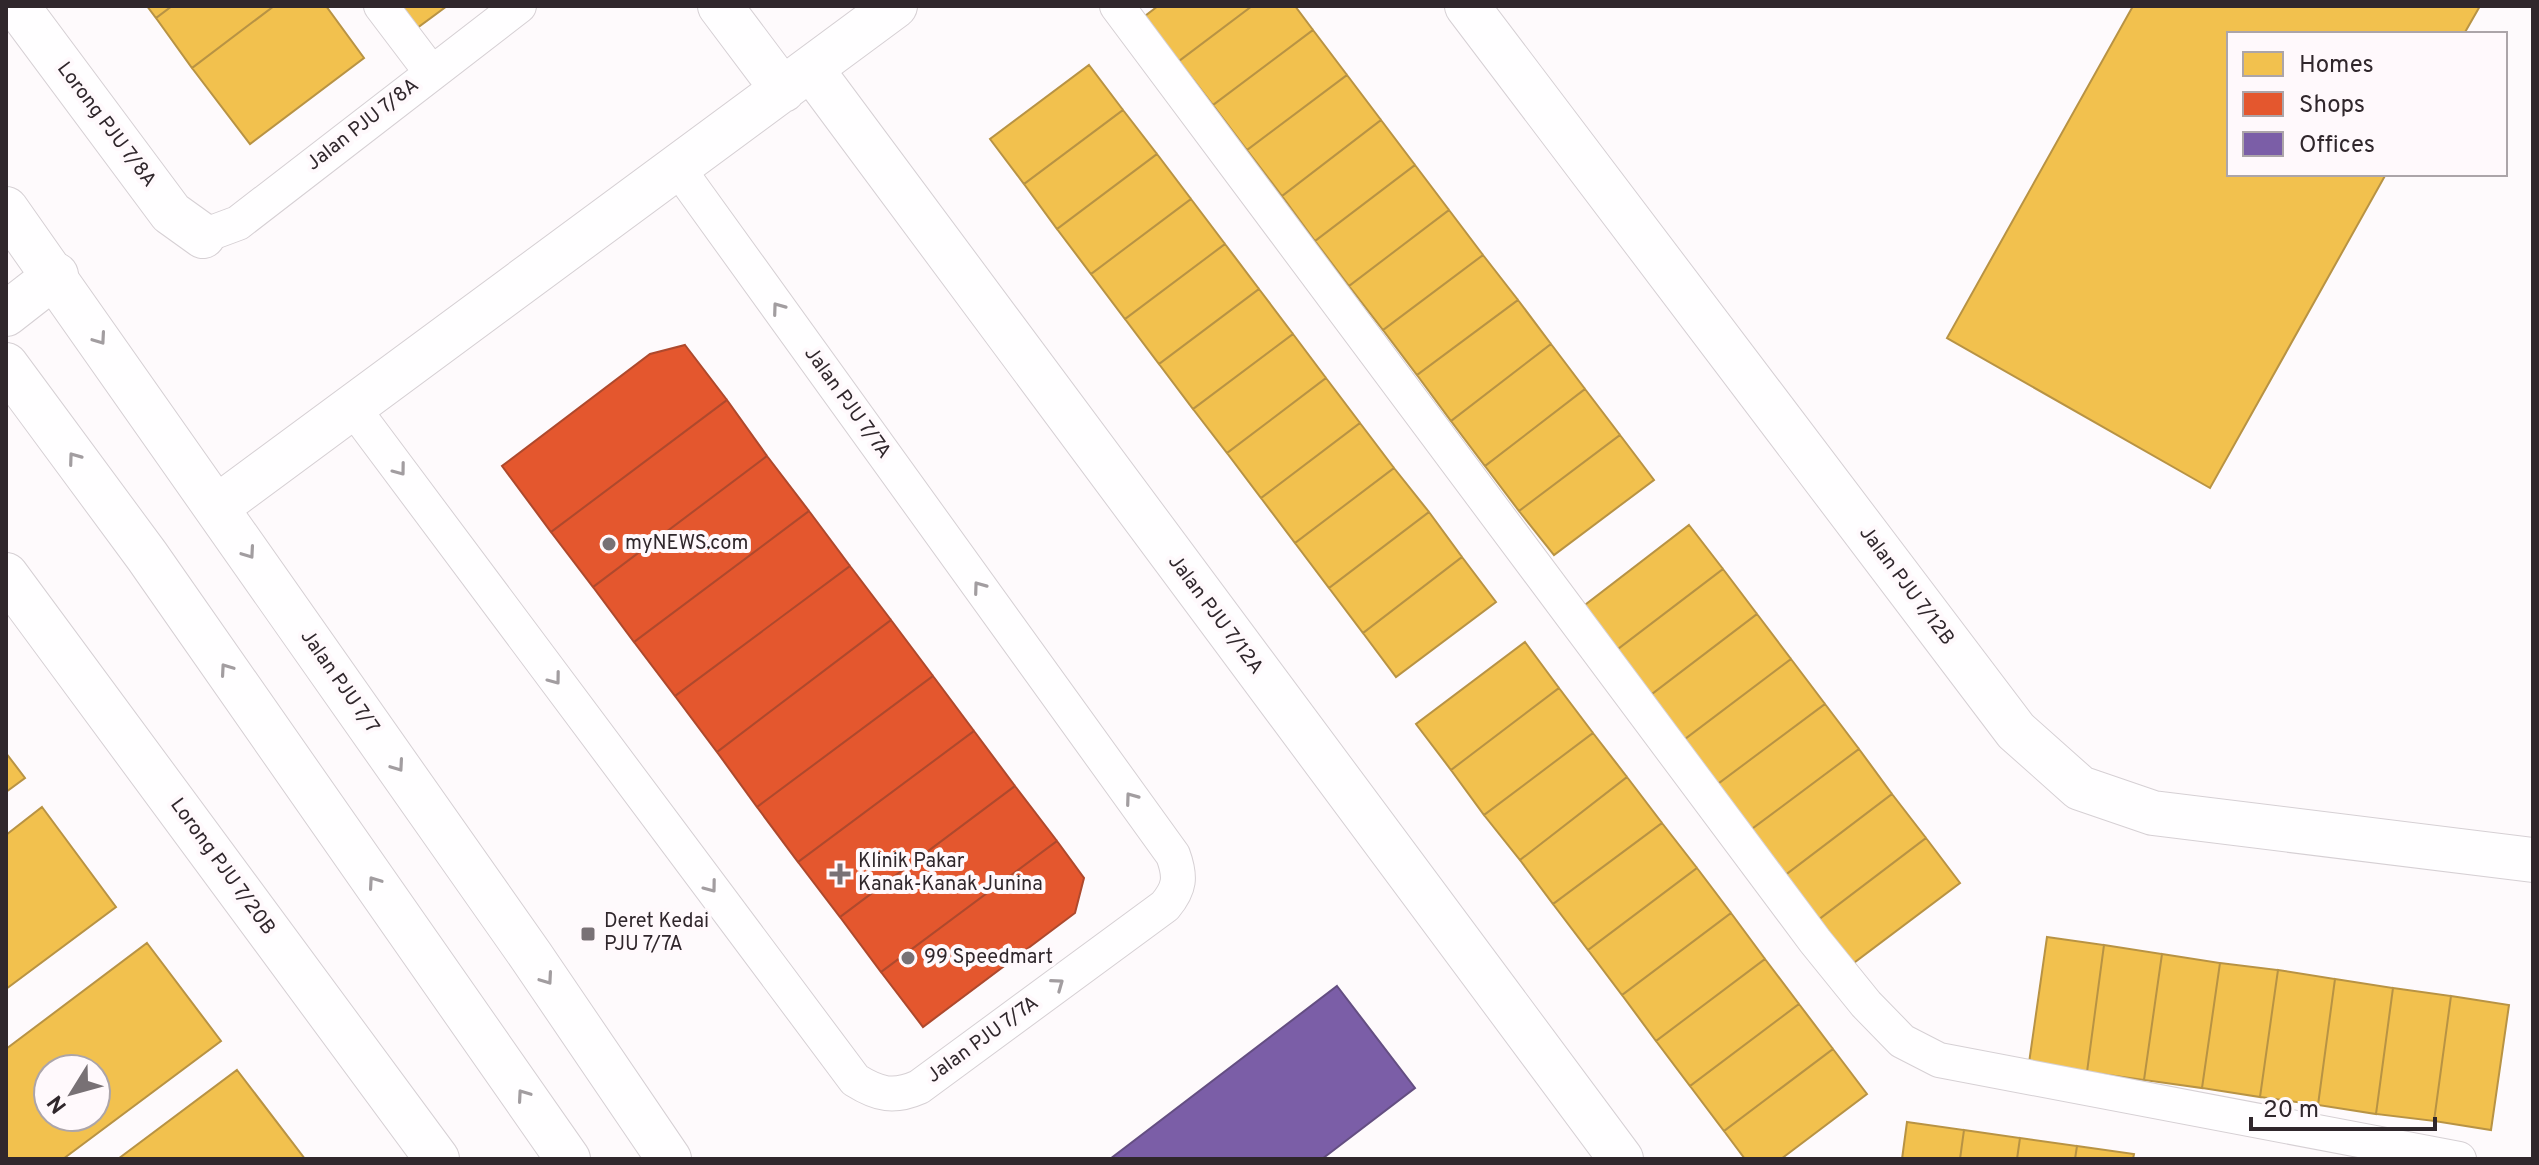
<svg xmlns="http://www.w3.org/2000/svg" width="2539" height="1165" viewBox="0 0 2539 1165" font-family="Overpass,sans-serif">
  <style>
    .homes { fill: #f2c14e; stroke: #b89344; stroke-width: 2; fill-rule: evenodd }
    .shops { fill: #e4572e; stroke: #ae492d; stroke-width: 2 }
    .offices { fill: #7b5ea7; stroke: #644e82; stroke-width: 2 }
    .lines { fill: none; stroke-linecap: round; stroke-linejoin: round }
    .lane-casing { stroke: #d6d0d4; stroke-width: 36 }
    .street-casing { stroke: #d6d0d4; stroke-width: 46 }
    .secondary-casing { stroke: #d6d0d4; stroke-width: 46 }
    .lane { stroke: #fffeff; stroke-width: 34 }
    .street { stroke: #fffeff; stroke-width: 44 }
    .secondary { stroke: #fffeff; stroke-width: 44 }
    .oneway { stroke: #a29da0 }
    .poi-dot { fill: #787175; stroke: #fff9fc; stroke-width: 3 }
    .labels { text-anchor: middle; dominant-baseline: central; stroke-width: 8; stroke-linejoin: round; paint-order: stroke }
    .street-label { font-size: 20px; fill: #30272c; stroke: #fff9fc }
    .poi-label { font-size: 20px; fill: #30272c; stroke: #fff9fc; text-anchor: start }
  </style>
  <rect width="100%" height="100%" fill="#fefafc"/>
  <!-- homes -->
  <path class="homes" d="M147 6H172L156 18Z
    M172 6H274L192 68 156 18Z
    M274 6H326L364 58 250 144 192 68Z
    M394 6H447L413 31Z
    M1158 6H1252L1179 61 1145 16Z
    M1252 6H1295L1313 30 1213 105 1179 61Z
    M2133 6H2480L2464 34H2229V174H2386L2210 488 1947 338Z
    M1313 30 1347 75 1247 150 1213 105Z
    M1089 65 1123 110 1024 184 990 139Z
    M1347 75 1381 120 1282 196 1247 150Z
    M1123 110 1157 154 1057 229 1024 184Z
    M1381 120 1415 165 1315 241 1282 196Z
    M1157 154 1191 199 1091 274 1057 229Z
    M1415 165 1449 210 1349 286 1315 241Z
    M1191 199 1225 244 1125 319 1091 274Z
    M1449 210 1483 255 1383 330 1349 286Z
    M1225 244 1259 289 1159 364 1125 319Z
    M1483 255 1518 300 1417 375 1383 330Z
    M1259 289 1293 334 1193 409 1159 364Z
    M1518 300 1551 344 1451 421 1417 375Z
    M1293 334 1326 378 1227 453 1193 409Z
    M1551 344 1585 389 1485 466 1451 421Z
    M1326 378 1360 423 1261 498 1227 453Z
    M1585 389 1620 435 1519 511 1485 466Z
    M1360 423 1394 468 1295 543 1261 498Z
    M1620 435 1654 480 1554 555 1519 511Z
    M1394 468 1429 512 1329 588 1295 543Z
    M1429 512 1462 557 1363 633 1329 588Z
    M1689 525 1723 569 1614 652 1581 608Z
    M1462 557 1496 602 1396 677 1363 633Z
    M1723 569 1757 614 1648 697 1614 652Z
    M1757 614 1791 659 1681 742 1648 697Z
    M1525 642 1559 688 1451 770 1416 724Z
    M1791 659 1825 704 1715 786 1681 742Z
    M1559 688 1593 733 1484 815 1451 770Z
    M1825 704 1859 749 1749 831 1715 786Z
    M1593 733 1627 777 1520 860 1484 815Z
    M1859 749 1892 794 1784 876 1749 831Z
    M6 753 25 778 6 792Z
    M1627 777 1662 823 1553 904 1520 860Z
    M1892 794 1926 838 1818 920 1784 876Z
    M42 807 116 907 6 989V835Z
    M1662 823 1697 868 1588 950 1553 904Z
    M1926 838 1960 883 1851 965 1818 920Z
    M1697 868 1731 913 1622 995 1588 950Z
    M1731 913 1765 959 1656 1041 1622 995Z
    M2047 937 2104 945 2087 1072 2029 1063Z
    M147 943 221 1041 63 1159H6V1049ZM48 1069H96V1117H48Z
    M2104 945 2162 954 2144 1080 2087 1072Z
    M2162 954 2220 963 2202 1088 2144 1080Z
    M1765 959 1799 1004 1690 1086 1656 1041Z
    M2220 963 2278 970 2260 1097 2202 1088Z
    M2278 970 2335 979 2318 1105 2260 1097Z
    M2335 979 2393 988 2376 1114 2318 1105Z
    M2393 988 2451 996 2434 1121 2376 1114Z
    M2451 996 2509 1005 2491 1130 2434 1121Z
    M1799 1004 1833 1049 1724 1131 1690 1086Z
    M1833 1049 1867 1094 1781 1159H1745L1724 1131Z
    M237 1070 305 1159H118Z
    M1907 1122 1964 1130 1960 1159H1902Z
    M1964 1130 2020 1138 2017 1159H1960Z
    M2020 1138 2077 1146 2075 1159H2017Z
    M2077 1146 2134 1154 2133 1159H2075Z"/>
  <!-- shops -->
  <path class="shops" d="M685 345 727 400 551 532 502 466 650 354Z
    M727 400 767 456 593 587 551 532Z
    M767 456 809 511 634 642 593 587Z
    M809 511 850 566 675 696 634 642Z
    M850 566 891 620 717 752 675 696Z
    M891 620 933 676 757 807 717 752Z
    M933 676 974 731 798 862 757 807Z
    M974 731 1015 786 840 917 798 862Z
    M1015 786 1057 841 881 972 840 917Z
    M1057 841 1084 878 1075 913 923 1027 881 972Z"/>
  <!-- offices -->
  <path class="offices" d="M1337 986 1415 1088 1322 1159H1110Z"/>
  <g class="lines">
    <defs>
      <path id="lane" d="M381 6 431 72
        M1117 6 1815 941 1866 1004 1902 1041 1939 1060 2459 1159
        M203 236 238 223 519 6
        M353 408 855 1080C879 1095 894 1098 919 1087L1165 906C1180 888 1181 877 1173 855L677 167"/>
      <path id="street" d="M17 6 171 213 203 236
        M720 6 783 90
        M1467 6 2016 731 2080 788 2153 813 2533 860
        M811 69 1621 1159
        M6 314 56 275
        M217 507 895 6
        M6 575 437 1159"/>
      <path id="secondary" d="M6 209 531 956 669 1159
        M6 365 147 556 568 1159"/>
    </defs>
    <!-- lane casing -->
    <use href="#lane" class="lane-casing"/>
    <!-- street casing -->
    <use href="#street" class="street-casing"/>
    <!-- secondary casing -->
    <use href="#secondary" class="secondary-casing"/>
    <!-- lane -->
    <use href="#lane" class="lane"/>
    <!-- street -->
    <use href="#street" class="street"/>
    <!-- secondary -->
    <use href="#secondary" class="secondary"/>
  </g>
  <!-- one-way arrows -->
  <defs><path id="oneway-chevron" d="M-2-3.5L2.5 0L-2 3.5" fill="none" stroke-width="1.6" stroke-linecap="round" stroke-linejoin="round" transform="scale(2)"/></defs>
  <g class="oneway">
    <use href="#oneway-chevron" transform="translate(778 308) rotate(-126)"/>
    <use href="#oneway-chevron" transform="translate(100 339) rotate(55)"/>
    <use href="#oneway-chevron" transform="translate(74 458) rotate(-126)"/>
    <use href="#oneway-chevron" transform="translate(400 470) rotate(53)"/>
    <use href="#oneway-chevron" transform="translate(249 553) rotate(55)"/>
    <use href="#oneway-chevron" transform="translate(979 587) rotate(-126)"/>
    <use href="#oneway-chevron" transform="translate(226 669) rotate(-125)"/>
    <use href="#oneway-chevron" transform="translate(555 679) rotate(53)"/>
    <use href="#oneway-chevron" transform="translate(398 766) rotate(55)"/>
    <use href="#oneway-chevron" transform="translate(1131 798) rotate(-126)"/>
    <use href="#oneway-chevron" transform="translate(374 882) rotate(-125)"/>
    <use href="#oneway-chevron" transform="translate(711 887) rotate(53)"/>
    <use href="#oneway-chevron" transform="translate(547 979) rotate(55)"/>
    <use href="#oneway-chevron" transform="translate(1058 984) rotate(-36)"/>
    <use href="#oneway-chevron" transform="translate(523 1095) rotate(-125)"/>
  </g>
  <!-- markers -->
  <g class="poi-dot">
    <circle cx="609" cy="544" r="8"/>
    <path d="M836 862h8v8h8v8h-8v8h-8v-8h-8v-8h8z"/>
    <rect x="580" y="926" width="16" height="16" rx="4"/>
    <circle cx="908" cy="958" r="8"/>
  </g>
  <g class="labels">
    <!-- street labels -->
    <g class="street-label">
      <text transform="translate(106 125) rotate(53)">Lorong PJU 7/8A</text>
      <text transform="translate(363 125) rotate(-38)">Jalan PJU 7/8A</text>
      <text transform="translate(847 403) rotate(54)">Jalan PJU 7/7A</text>
      <text transform="translate(1906 586) rotate(53)">Jalan PJU 7/12B</text>
      <text transform="translate(1215 615) rotate(53)">Jalan PJU 7/12A</text>
      <text transform="translate(339 682) rotate(55)">Jalan PJU 7/7</text>
      <text transform="translate(222 867) rotate(54)">Lorong PJU 7/20B</text>
      <text transform="translate(983 1040) rotate(-36)">Jalan PJU 7/7A</text>
    </g>
    <!-- poi labels -->
    <g class="poi-label">
      <text x="625" y="544">myNEWS.com</text>
      <text x="858" y="862">Klinik Pakar<tspan x="858" dy="23">Kanak-Kanak Junina</tspan></text>
      <text x="604" y="922">Deret Kedai<tspan x="604" dy="23">PJU 7/7A</tspan></text>
      <text x="924" y="958">99 Speedmart</text>
    </g>
  </g>
  <!-- border -->
  <rect width="2539" height="1165" fill="none" stroke="#30272c" stroke-width="16"/>
  <!-- legend -->
  <rect x="2227" y="32" width="280" height="144" fill="#fff9fc" stroke="#aca5a9" stroke-width="2"/>
  <rect x="2243" y="52" width="40" height="24" fill="#f2c14e" stroke="#aca5a9" stroke-width="2"/>
  <text x="2299" y="72" font-size="24" fill="#30272c">Homes</text>
  <rect x="2243" y="92" width="40" height="24" fill="#e4572e" stroke="#aca5a9" stroke-width="2"/>
  <text x="2299" y="112" font-size="24" fill="#30272c">Shops</text>
  <rect x="2243" y="132" width="40" height="24" fill="#7b5ea7" stroke="#aca5a9" stroke-width="2"/>
  <text x="2299" y="152" font-size="24" fill="#30272c">Offices</text>
  <!-- north arrow -->
  <g transform="translate(72 1093) rotate(233)"><circle r="38" fill="#fff9fc" stroke="#aca5a9" stroke-width="2"/>
  <path d="M0-6L14 30L0 20L-14 30Z" fill="#787175"/>
  <text y="-12" font-size="22" font-weight="bold" text-anchor="middle" fill="#30272c">N</text>
  </g>
  <!-- scale -->
  <path d="M2251 1117v12h184v-12" fill="none" stroke="#30272c" stroke-width="4"/>
  <text x="2263" y="1117" font-size="24" fill="#30272c" stroke="#fff9fc" stroke-width="6" paint-order="stroke">20 m</text>
</svg>
